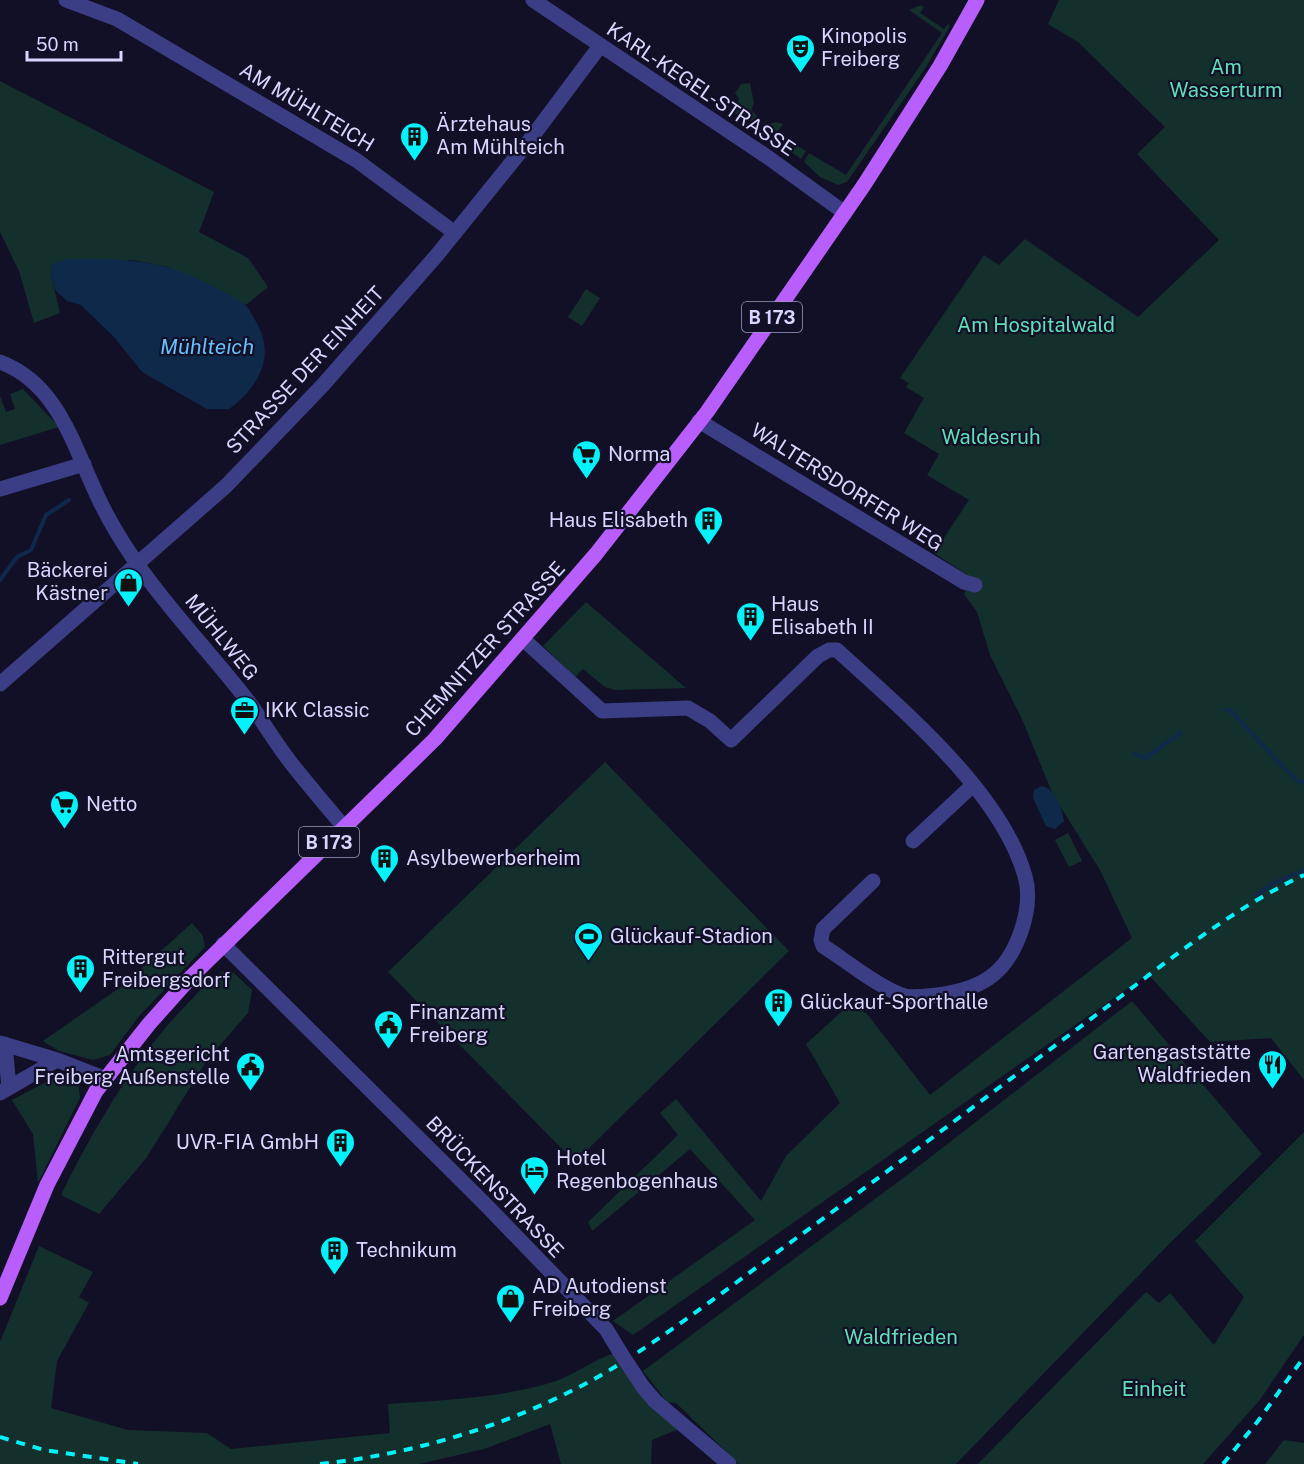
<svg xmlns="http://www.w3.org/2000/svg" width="1304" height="1464" viewBox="0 0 1304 1464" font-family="'Public Sans',sans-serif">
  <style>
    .green { fill: #13302d }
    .water { fill: #0f294b }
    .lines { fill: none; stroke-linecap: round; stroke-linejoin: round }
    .stream { stroke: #0f294b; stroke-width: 4 }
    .minor { stroke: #3b3d85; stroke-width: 15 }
    .major { stroke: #b85efd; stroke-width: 15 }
    .rail { stroke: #04f2fc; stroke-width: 4; stroke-dasharray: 9 8; stroke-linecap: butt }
    .minor-bridge { stroke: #3b3d85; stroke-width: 15 }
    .labels { text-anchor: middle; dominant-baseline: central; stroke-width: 4.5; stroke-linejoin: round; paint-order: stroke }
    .shield { fill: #121026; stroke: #9d9abe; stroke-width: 1.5 }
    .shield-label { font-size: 18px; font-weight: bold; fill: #d8d5ff }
    .poi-label { font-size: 20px; fill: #d8d5ff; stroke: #121026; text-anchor: start }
    .park-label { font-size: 20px; fill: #61dfb8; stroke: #121026 }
    .street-label { font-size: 20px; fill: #d8d5ff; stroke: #121026 }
    .water-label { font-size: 21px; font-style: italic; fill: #65c0fd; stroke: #121026 }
  </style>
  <rect width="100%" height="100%" fill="#121026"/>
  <!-- green -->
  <path class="green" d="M1059 0H1304V1080L1271 1038 1210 1042 1148 974 633 1335 613 1321 755 1220 690 1149 592 1231 588 1222 678 1135 660 1113 676 1099 761 1201 786 1156 840 1103 806 1044 850 1004 867 1014 930 1095 1132 938 1100 870 1053 795 1022 719 990 655 977 612 964 594 969 576 934 553 969 500 927 475 939 454 904 433 924 398 906 387 909 383 900 378 984 255 999 265 1025 239 1138 317 1219 240 1137 154 1165 127 1078 42 1048 24Z
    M921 5 924 7 920 13 944 29 948 24 950 26 926 67 847 182 838 185 820 177 804 162 809 153 846 175 942 33 909 10Z
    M0 81 214 192 199 232 248 258 268 287 246 305 168 267 133 260 53 264 51 275 60 313 34 323 19 271 0 232Z
    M750 83 754 103 751 110 757 116 752 122 733 112 739 99 735 93 741 84Z
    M775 122 783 124 776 134 806 151 801 159 766 134 768 125Z
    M586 289 600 298 582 326 568 317Z
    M23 389 59 427 0 445V396L6 412 15 409 10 394Z
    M586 602 686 688 615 690 605 687 583 669 575 677 543 646Z
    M605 762 789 951 575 1162 388 972Z
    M1068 833 1082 861 1069 867 1055 840Z
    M192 923 203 936 205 947 139 1016 110 1055 93 1060 59 1051 43 1041 122 986Z
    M226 970 234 973 252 990 248 1013 207 1060 147 1157 99 1214 61 1195C95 1126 134 1059 188 1003 200 991 210 977 226 970Z
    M1132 1001 1262 1154 1170 1243 956 1464H739L676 1403 667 1402 643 1371 910 1173Z
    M63 1073 78 1080 80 1098 38 1183 33 1134 12 1100Z
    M1304 1132V1335L1259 1401 1203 1464H978L1146 1292 1159 1303 1170 1293 1214 1345 1244 1297 1195 1241Z
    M39 1246 93 1272 79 1297 89 1303 57 1361 51 1408 128 1430 207 1433 231 1449 390 1433 388 1404C442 1400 501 1398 553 1382 576 1375 597 1356 620 1352L686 1426 652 1440 651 1464H561L550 1424 484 1449 419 1464H0V1342Z
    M1284 1440 1304 1443V1464H1265Z"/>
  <!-- water -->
  <path class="water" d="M67 259C100 259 134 258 166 267 185 272 230 293 245 305 249 308 252 315 255 320 277 355 259 387 229 409H207L142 372 115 338 88 312 81 305 67 301 55 290 51 276 53 264Z
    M1041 786C1055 788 1062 808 1064 821L1055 829 1046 826 1033 798 1034 790Z"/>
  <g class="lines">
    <!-- stream -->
    <path class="stream" d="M0 580 17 557 31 550 46 515 69 500
      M1225 710H1230L1296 780 1304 783
      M1135 754 1145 758 1181 733
      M1256 895 1272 884 1304 870"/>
    <!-- minor -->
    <path class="minor" d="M66 0 117 19 356 160 455 233
      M533 0 766 156 845 213
      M0 362C57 383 73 444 96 493 132 573 195 633 248 701 264 723 278 747 295 768 311 788 328 808 344 827
      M699 421 964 582 975 585
      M0 489 84 464
      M524 640 602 711 688 708 710 721 731 740 818 656 829 650H837C900 708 1001 791 1025 876 1034 908 1017 959 989 978 974 988 953 993 937 995 926 996 915 998 905 996 882 990 844 959 823 946L821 940 823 929 873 881
      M0 684 226 486 322 386 437 255 529 141 600 46
      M913 841 973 785
      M223 944 483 1202 606 1329 620 1352
      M0 1043 57 1060 106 1079
      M5 1044 9 1088
      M0 1093 57 1060
      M643 1387 655 1401 729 1464"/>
    <!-- major -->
    <path class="major" d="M0 1298 47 1185 96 1091 149 1024 191 977 435 739 596 554 707 412 864 185 940 66 977 0"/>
    <!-- rail -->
    <path class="rail" d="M0 1437 44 1450 138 1464
      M320 1464C425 1453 537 1417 626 1360 687 1321 744 1276 802 1234 901 1162 998 1088 1096 1015 1162 966 1229 910 1304 875
      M1223 1464 1258 1421 1304 1357"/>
    <!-- minor-bridge -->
    <path class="minor-bridge" d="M620 1352 643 1387"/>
  </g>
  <!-- icons -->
  <defs>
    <symbol id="theatre-pin" viewBox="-11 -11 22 30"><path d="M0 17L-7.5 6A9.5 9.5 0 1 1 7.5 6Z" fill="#04f2fc" stroke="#121026"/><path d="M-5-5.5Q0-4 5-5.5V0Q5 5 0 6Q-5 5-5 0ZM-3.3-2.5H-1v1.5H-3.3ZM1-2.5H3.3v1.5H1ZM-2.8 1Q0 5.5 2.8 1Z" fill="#111"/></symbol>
    <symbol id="building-pin" viewBox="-11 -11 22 30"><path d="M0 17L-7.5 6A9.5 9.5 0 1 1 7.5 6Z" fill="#04f2fc" stroke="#121026"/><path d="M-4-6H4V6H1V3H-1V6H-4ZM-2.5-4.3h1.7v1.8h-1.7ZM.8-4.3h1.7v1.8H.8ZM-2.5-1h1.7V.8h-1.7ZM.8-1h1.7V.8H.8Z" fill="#111"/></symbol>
    <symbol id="supermarket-pin" viewBox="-11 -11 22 30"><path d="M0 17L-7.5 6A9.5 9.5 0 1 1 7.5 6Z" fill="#04f2fc" stroke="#121026"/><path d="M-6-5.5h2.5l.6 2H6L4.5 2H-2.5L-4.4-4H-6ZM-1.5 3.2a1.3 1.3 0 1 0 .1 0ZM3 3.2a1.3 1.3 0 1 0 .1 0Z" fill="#111"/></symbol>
    <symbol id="shop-pin" viewBox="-11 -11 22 30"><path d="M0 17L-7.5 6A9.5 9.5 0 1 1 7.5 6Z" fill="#04f2fc" stroke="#121026"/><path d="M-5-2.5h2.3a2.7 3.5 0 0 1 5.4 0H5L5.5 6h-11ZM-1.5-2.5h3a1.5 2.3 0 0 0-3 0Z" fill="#111"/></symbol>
    <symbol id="office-pin" viewBox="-11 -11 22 30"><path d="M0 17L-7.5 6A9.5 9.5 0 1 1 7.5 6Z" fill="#04f2fc" stroke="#121026"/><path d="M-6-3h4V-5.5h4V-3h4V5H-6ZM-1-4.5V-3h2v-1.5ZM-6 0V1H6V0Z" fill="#111"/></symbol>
    <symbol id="stadium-pin" viewBox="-11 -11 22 30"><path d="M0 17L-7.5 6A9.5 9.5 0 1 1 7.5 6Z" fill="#04f2fc" stroke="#121026"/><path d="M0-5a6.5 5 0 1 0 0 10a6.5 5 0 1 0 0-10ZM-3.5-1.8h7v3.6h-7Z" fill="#111"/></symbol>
    <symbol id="civic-pin" viewBox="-11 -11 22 30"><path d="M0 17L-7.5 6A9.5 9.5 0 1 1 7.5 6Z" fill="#04f2fc" stroke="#121026"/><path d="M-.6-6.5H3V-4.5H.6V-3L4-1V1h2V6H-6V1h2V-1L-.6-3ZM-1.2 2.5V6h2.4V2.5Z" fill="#111"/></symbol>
    <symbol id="restaurant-pin" viewBox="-11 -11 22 30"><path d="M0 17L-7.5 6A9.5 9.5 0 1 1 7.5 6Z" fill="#04f2fc" stroke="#121026"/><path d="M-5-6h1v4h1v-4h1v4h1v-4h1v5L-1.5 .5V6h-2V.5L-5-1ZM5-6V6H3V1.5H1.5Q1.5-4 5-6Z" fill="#111"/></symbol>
    <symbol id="hotel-pin" viewBox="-11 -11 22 30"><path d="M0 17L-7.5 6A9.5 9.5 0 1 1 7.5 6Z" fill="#04f2fc" stroke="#121026"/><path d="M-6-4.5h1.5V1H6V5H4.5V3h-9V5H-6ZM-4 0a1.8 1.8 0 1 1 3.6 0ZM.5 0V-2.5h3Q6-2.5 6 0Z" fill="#111"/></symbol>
  </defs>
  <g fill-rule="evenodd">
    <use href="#theatre-pin" x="784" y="32" width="33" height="45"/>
    <use href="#building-pin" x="398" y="120" width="33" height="45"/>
    <use href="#supermarket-pin" x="570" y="438" width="33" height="45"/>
    <use href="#building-pin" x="692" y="504" width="33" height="45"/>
    <use href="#shop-pin" x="112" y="566" width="33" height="45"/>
    <use href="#building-pin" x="734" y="600" width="33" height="45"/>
    <use href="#office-pin" x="228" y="694" width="33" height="45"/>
    <use href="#supermarket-pin" x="48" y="788" width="33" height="45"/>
    <use href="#building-pin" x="368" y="842" width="33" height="45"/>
    <use href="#stadium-pin" x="572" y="920" width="33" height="45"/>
    <use href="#building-pin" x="64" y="952" width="33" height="45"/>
    <use href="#building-pin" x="762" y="986" width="33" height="45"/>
    <use href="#civic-pin" x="372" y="1008" width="33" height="45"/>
    <use href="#restaurant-pin" x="1256" y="1048" width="33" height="45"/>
    <use href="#civic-pin" x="234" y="1050" width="33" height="45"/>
    <use href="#building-pin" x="324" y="1126" width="33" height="45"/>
    <use href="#hotel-pin" x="518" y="1154" width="33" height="45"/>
    <use href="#building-pin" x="318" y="1234" width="33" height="45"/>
    <use href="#shop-pin" x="494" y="1282" width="33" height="45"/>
  </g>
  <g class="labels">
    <!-- shield labels -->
    <g class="shield">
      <rect x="742" y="302" width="60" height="30" rx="4.5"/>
      <rect x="299" y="827" width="60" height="30" rx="4.5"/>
    </g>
    <g class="shield-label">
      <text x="772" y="317">B 173</text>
      <text x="329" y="842">B 173</text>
    </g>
    <!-- poi labels -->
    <g class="poi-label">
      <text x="821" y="36">Kinopolis<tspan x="821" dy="23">Freiberg</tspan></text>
      <text x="436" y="124">Ärztehaus<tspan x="436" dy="23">Am Mühlteich</tspan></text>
      <text x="608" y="454">Norma</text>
      <text x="688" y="520" text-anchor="end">Haus Elisabeth</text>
      <text x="108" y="570" text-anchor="end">Bäckerei<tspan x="108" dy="23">Kästner</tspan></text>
      <text x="771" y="604">Haus<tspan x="771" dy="23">Elisabeth II</tspan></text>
      <text x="265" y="710">IKK Classic</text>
      <text x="86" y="804">Netto</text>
      <text x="406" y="858">Asylbewerberheim</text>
      <text x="610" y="936">Glückauf-Stadion</text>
      <text x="102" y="957">Rittergut<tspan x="102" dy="23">Freibergsdorf</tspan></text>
      <text x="800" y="1002">Glückauf-Sporthalle</text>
      <text x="409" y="1012">Finanzamt<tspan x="409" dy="23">Freiberg</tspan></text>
      <text x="1251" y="1052" text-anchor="end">Gartengaststätte<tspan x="1251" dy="23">Waldfrieden</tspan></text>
      <text x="230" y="1054" text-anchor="end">Amtsgericht<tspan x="230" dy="23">Freiberg Außenstelle</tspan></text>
      <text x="319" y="1142" text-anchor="end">UVR-FIA GmbH</text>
      <text x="556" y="1158">Hotel<tspan x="556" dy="23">Regenbogenhaus</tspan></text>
      <text x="356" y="1250">Technikum</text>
      <text x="532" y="1286">AD Autodienst<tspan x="532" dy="23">Freiberg</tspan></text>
    </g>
    <!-- park labels -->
    <g class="park-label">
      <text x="1226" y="67">Am<tspan x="1226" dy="23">Wasserturm</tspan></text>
      <text x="1036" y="325">Am Hospitalwald</text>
      <text x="991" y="437">Waldesruh</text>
      <text x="901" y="1337">Waldfrieden</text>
      <text x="1154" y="1389">Einheit</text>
    </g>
    <!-- street labels -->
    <g class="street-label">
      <text transform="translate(701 89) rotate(34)">KARL-KEGEL-STRASSE</text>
      <text transform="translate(307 107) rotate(31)">AM MÜHLTEICH</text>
      <text transform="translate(305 370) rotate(-47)">STRASSE DER EINHEIT</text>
      <text transform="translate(847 487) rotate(32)">WALTERSDORFER WEG</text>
      <text transform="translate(222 637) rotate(51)">MÜHLWEG</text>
      <text transform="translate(485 649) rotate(-48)">CHEMNITZER STRASSE</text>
      <text transform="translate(495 1187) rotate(46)">BRÜCKENSTRASSE</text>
    </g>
    <!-- water labels -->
    <g class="water-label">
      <text x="207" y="346">Mühlteich</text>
    </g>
  </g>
  <!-- scale -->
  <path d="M27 51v9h94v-9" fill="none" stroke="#d8d5ff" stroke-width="3"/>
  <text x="36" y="51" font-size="18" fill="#d8d5ff" stroke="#121026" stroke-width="4.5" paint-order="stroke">50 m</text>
</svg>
